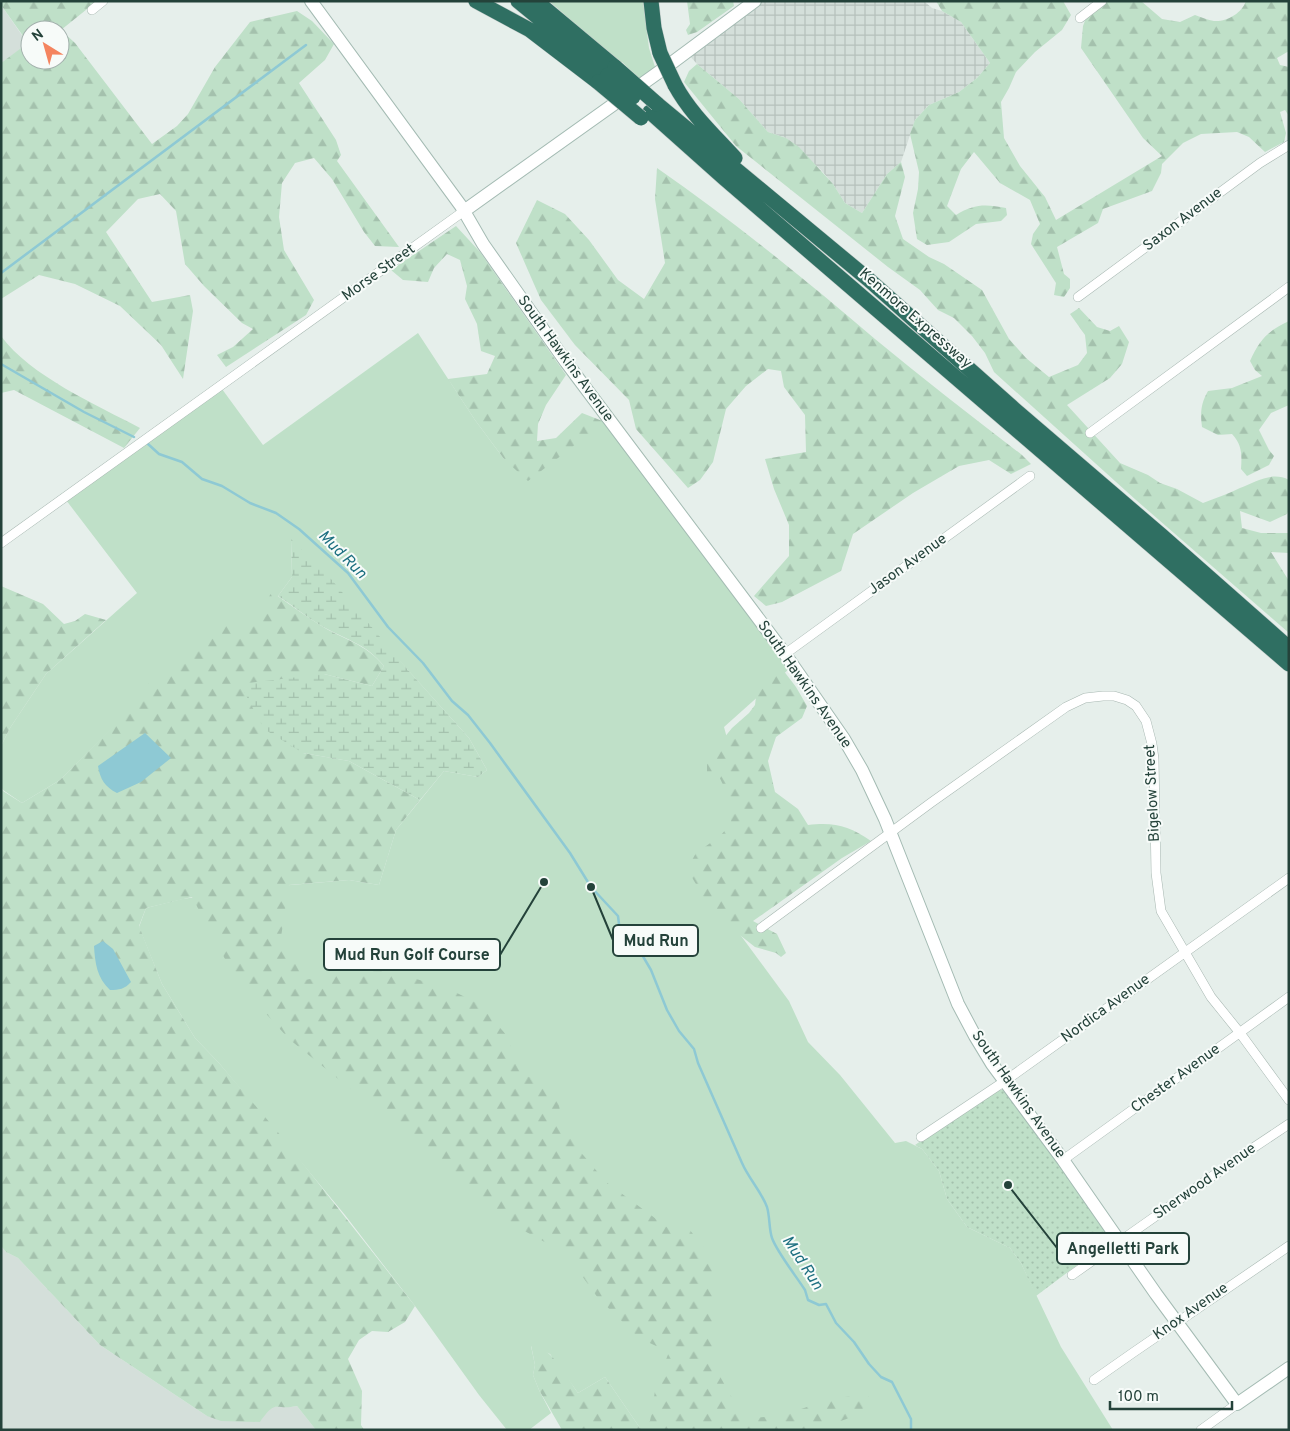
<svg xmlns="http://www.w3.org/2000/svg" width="1290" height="1431" viewBox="0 0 1290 1431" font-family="Overpass,sans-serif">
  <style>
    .built { fill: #d4dfda }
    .industrial { fill: url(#industrial-grid) }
    .green { fill: #bfe0c8 }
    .forest { fill: url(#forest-firs); fill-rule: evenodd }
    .wetland { fill: url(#wetland-marsh) }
    .park { fill: url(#park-dots) }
    .water { fill: #8ec9d4 }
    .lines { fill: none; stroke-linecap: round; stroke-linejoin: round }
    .stream { stroke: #8ec9d4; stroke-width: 2.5 }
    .street-casing { stroke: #a8b8b2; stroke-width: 10 }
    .secondary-casing { stroke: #a4bbb3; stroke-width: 14 }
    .highway-casing { stroke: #c2cac8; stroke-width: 16 }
    .street { stroke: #fff; stroke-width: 9 }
    .secondary { stroke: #fff; stroke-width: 12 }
    .highway { stroke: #2f6f62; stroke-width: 15 }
    .highway-bridge-casing { stroke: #c2cac8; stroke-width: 16; stroke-linecap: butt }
    .highway-bridge { stroke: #2f6f62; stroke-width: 15 }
    .labels { text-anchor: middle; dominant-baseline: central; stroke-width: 4; stroke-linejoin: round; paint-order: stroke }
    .street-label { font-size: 15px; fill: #24423a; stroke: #f7fbf9 }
    .water-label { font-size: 16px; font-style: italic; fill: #1c6f80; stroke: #f7fbf9 }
    .leader { fill: none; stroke: #24423a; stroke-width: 2 }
    .callout-dot { fill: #24423a; stroke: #f7fbf9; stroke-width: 2 }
    .callout { fill: #f7fbf9; stroke: #24423a; stroke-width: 2 }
    .callout-label { font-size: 16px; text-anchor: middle; font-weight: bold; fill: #24423a }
  </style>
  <defs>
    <pattern id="industrial-grid" width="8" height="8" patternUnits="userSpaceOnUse" patternTransform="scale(1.25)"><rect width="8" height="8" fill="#d4dfda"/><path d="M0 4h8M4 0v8" fill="none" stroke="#b6c1bc"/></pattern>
    <pattern id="forest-firs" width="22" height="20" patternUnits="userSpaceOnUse" patternTransform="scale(1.25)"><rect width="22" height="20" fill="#bfe0c8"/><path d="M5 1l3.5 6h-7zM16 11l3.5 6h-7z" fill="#a4c1ad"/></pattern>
    <pattern id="wetland-marsh" width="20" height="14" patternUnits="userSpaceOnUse" patternTransform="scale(1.25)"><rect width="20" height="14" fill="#bfe0c8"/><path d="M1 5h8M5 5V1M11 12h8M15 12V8" fill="none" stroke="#a4c1ad"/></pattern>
    <pattern id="park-dots" width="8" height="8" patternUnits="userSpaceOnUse" patternTransform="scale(1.25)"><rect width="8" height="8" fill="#bfe0c8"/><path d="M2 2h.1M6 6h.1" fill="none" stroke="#a4c1ad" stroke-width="1.8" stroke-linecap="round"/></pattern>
  </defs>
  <rect width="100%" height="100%" fill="#e6efeb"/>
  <!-- built -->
  <path class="built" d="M1 5 28 44 1 63Z
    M1 1246 6 1252 18 1258 100 1345 207 1416 280 1406 290 1407 297 1406 316 1430H1Z"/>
  <!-- industrial -->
  <path class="industrial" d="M763 1H924L932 8 942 11 961 22 990 63 977 78 959 92 929 105 915 120 901 162 887 174 862 213 845 203 833 184 821 170 786 138 768 132 739 99 697 64 688 54Z"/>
  <!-- green -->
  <path class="green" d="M549 1H643L649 48 655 67 640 79 622 62 620 63Z
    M418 333 475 420 504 459 605 422 789 669 724 727 750 824 705 887 789 1001 808 1042 840 1075 895 1143 906 1141 922 1149 939 1171 947 1199 967 1227 1010 1248 1021 1263 1061 1347 1113 1430H656L640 1428 605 1377 578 1393 550 1354 531 1346 535 1365 533 1375 539 1390 551 1413 529 1430H507L479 1395 415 1306 345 1215 219 1063 195 1038 162 984 139 927 146 908 182 899 279 886 349 880 379 885 396 830 444 771 478 777 487 770 469 738 291 540 292 577 267 611 114 726 60 780 22 803 3 790 1 787V746L10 728 46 674 137 593 66 500 222 389 263 445Z"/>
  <!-- forest -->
  <path class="forest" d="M1 1H97L61 30 75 43 152 144 177 126 188 114 215 67 250 22 297 11 312 21 334 44 325 60 299 83 336 140 341 155 337 161 399 247 375 246 364 232 332 179 314 158 295 163 282 183 279 217 284 250 314 300 306 315 226 367 217 355 233 347 253 329 242 323 204 286 185 264 176 211 160 194 138 199 106 232 152 302 190 295 193 311 183 379 161 345 120 306 75 284 39 275 1 299V63L28 43 1 5ZM30 30H60V60H30Z
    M687 1H733L734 6 697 32 688 35 686 30 690 24Z
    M936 1H1063L1071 15 1062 30 1035 52 1016 72 1009 88 1001 102 1004 138 1020 166 1045 197 1056 220 1162 156 1143 138 1081 48 1083 26 1086 18 1108 1H1141L1162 19 1180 22 1195 15C1201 17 1208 20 1214 21 1227 22 1242 13 1246 1H1289V51L1277 58 1280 65 1289 67V116L1285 110 1280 112 1286 133 1284 142 1265 152 1249 137 1237 132 1201 134 1183 143 1162 164 1161 173 1152 191 1103 209 1098 223 1057 247 1064 274 1070 279V288L1064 297 1054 295 1056 283 1031 244 1033 234 1040 224 1030 200 1000 183 974 152 961 169 947 206 956 215C974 204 985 204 1006 208L1007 215 1001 221 976 224 949 242 927 245 917 239 913 213 918 189 919 172 910 134 915 120 929 105 959 92 977 78 990 63 961 22 942 11Z
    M697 64 739 99 768 132 786 138 799 147 833 184 845 203 862 213 887 174 901 162 905 177 895 216 903 239 929 257 944 264 982 290 1009 339 1026 358 1049 377 1078 365 1087 353 1085 335 1070 314 1079 308 1097 327 1110 331 1119 326 1129 342 1122 364 1110 378 1067 405 1120 463 1148 475 1160 483 1177 489 1203 503C1215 498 1228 494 1240 488 1256 482 1272 471 1289 480V510L1287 514 1270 522 1240 511 1242 528 1261 533H1289V553L1271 552 1289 581V633L1136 500 994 372 985 353 972 336 954 318 938 310 920 290 888 267 736 146 684 82 689 71Z
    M657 168C733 221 805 279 875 339 923 379 973 417 1022 455L1031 464 1011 474 989 460 959 466 913 493 853 534 841 571 782 602 766 606 754 596 789 556V525L774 489 765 459 806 452 805 415 784 387 781 371 768 369 746 386 726 409 713 462 700 480 688 488 636 429 629 400 575 345 541 300 516 243 537 200 565 214 589 240 618 280 644 299 665 263 655 199Z
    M456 226 480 252 566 375 546 405 538 424 537 441 556 438 582 413 605 422 528 481 504 459 475 420 448 379 487 374 495 356 481 351 477 324 465 299 467 286 460 260 447 254 434 268 428 282 403 280 391 270Z
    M1289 321V405L1271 413 1259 430 1269 450 1274 456 1269 465 1247 476 1241 469C1242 454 1242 445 1232 434L1218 435 1202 427C1200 413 1201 403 1208 391L1232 388 1262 376 1255 370 1250 361C1260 339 1268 331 1289 321Z
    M1 336C30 376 97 405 140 428L124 448 14 390 1 393Z
    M1 586 43 604 64 624 75 621 85 614 106 620 46 674 10 728 1 746Z
    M272 592C288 603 304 615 320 625 344 640 365 643 384 666L372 686 324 674 303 753 349 761 420 800 396 830 379 885 349 880 289 885 281 937 304 980 342 974 388 970 451 990 479 1004 509 1038 513 1059 521 1074 556 1086 560 1111 578 1149 606 1182 667 1227 689 1229 709 1254 714 1279 713 1326 718 1373 735 1403 754 1418 784 1415 824 1401 865 1393 873 1401 852 1417 815 1430H562L539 1390 533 1375 535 1365 531 1345C553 1348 566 1376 578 1393L605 1377 640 1428 650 1421 656 1385 669 1352 639 1338 598 1298 577 1269 552 1246 506 1221 469 1188 441 1158 400 1129 289 1039 250 996 225 959 192 897 146 908 139 926 162 984 195 1038 219 1063 282 1137 415 1306 405 1322 388 1332 372 1331 359 1340 348 1359 362 1391 361 1425 364 1430H316L297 1406C274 1411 277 1398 260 1422L221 1421 207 1416 100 1345 18 1258 6 1252 1 1246V787L3 791 22 803 60 780 130 709 142 689 202 638 225 626 245 622 261 609Z
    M783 670 796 687 807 706 802 718 776 737 768 761 775 792 798 809 808 825C835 822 849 826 871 841L842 858 753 921 777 934 786 953 781 957 776 953 755 947 741 936 730 931 706 901 687 869 696 853 719 837 731 824V802L718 774 707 775V759L732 728 749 713 755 705 756 697 771 674Z"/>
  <!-- wetland -->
  <path class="wetland" d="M291 539 331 579 408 670 469 738 487 770 478 777 444 771 420 800 349 761 303 753 264 729 240 684 324 674 372 686 384 666C366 643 343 639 320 625 305 616 292 605 278 596L292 577Z"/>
  <!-- park -->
  <path class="park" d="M1000 1090H1005L1008 1093 1112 1239 1036 1296 1021 1263 1010 1248 967 1227 947 1199 939 1171 922 1149 915 1145 995 1091Z"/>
  <!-- water -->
  <path class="water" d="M145 733 171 758 141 782 117 793C105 787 100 779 98 766Z
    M103 941 113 949 131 982C125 989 119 990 110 990 97 978 95 963 94 946Z"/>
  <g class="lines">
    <!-- stream -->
    <path class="stream" d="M1 273 306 45
      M1 364 84 412 134 437
      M148 444 159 454 182 462 202 479 222 486 250 503 276 513 299 529 348 573 388 627 423 663 452 701 468 715 490 743 570 853 591 887 618 916 620 932 628 945 641 953 651 970 667 1010 679 1031 694 1049 698 1063 742 1163C749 1179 761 1191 767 1207 770 1217 769 1230 772 1238 777 1252 796 1276 805 1290L808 1300 819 1305 826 1304 836 1323 854 1342 869 1364 881 1377 892 1382 911 1419V1430"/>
    <defs>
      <path id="street" d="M92 10 103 1
        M1080 18 1102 1
        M1078 297 1260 163 1289 145
        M1090 433 1289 287
        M1 543 464 211
        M785 654 1030 476
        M761 928 932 802 1066 707 1085 698 1103 696H1114L1127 700 1136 706 1146 721 1152 744 1154 759 1156 873 1161 911 1211 997 1240 1033 1289 1100
        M921 1137 1005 1081 1289 878
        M1063 1160 1289 997
        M1072 1275 1244 1154 1289 1124
        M1094 1380 1134 1352 1289 1246
        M1201 1430 1237 1404"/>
      <path id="secondary" d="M311 1 461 206 483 244 566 362 785 654 844 739 862 770 885 819 958 1004 975 1036 992 1064 1063 1160 1156 1294 1237 1404 1289 1368
        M464 211 673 62 755 1"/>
      <path id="highway" d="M476 1 530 30 598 82
        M518 1 608 75
        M536 1 615 67
        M651 1 654 28 660 53
        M675 85C690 113 714 135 735 158
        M657 104 868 279 1014 409 1162 536 1289 648
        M650 112 724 178 1289 664"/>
    </defs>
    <!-- street casing -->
    <use href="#street" class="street-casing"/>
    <!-- secondary casing -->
    <use href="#secondary" class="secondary-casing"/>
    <!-- highway casing -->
    <use href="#highway" class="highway-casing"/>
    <!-- street -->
    <use href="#street" class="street"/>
    <!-- secondary -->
    <use href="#secondary" class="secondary"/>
    <!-- highway -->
    <use href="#highway" class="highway"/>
    <defs>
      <path id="highway-bridge" d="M660 53 675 85
        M615 67 657 104
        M608 75 633 97
        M598 82 641 118"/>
    </defs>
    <!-- highway-bridge casing -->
    <use href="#highway-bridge" class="highway-bridge-casing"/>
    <!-- highway-bridge -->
    <use href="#highway-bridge" class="highway-bridge"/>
  </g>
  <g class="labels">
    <!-- street labels -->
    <g class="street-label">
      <text transform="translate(1183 220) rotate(-37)">Saxon Avenue</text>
      <text transform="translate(379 273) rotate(-36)">Morse Street</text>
      <text transform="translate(915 319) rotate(41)">Kenmore Expressway</text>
      <text transform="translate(565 359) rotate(54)">South Hawkins Avenue</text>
      <text transform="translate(908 565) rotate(-36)">Jason Avenue</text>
      <text transform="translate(804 685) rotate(55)">South Hawkins Avenue</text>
      <text transform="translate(1153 793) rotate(-93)">Bigelow Street</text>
      <text transform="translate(1106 1009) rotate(-36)">Nordica Avenue</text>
      <text transform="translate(1176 1079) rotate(-36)">Chester Avenue</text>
      <text transform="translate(1018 1095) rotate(55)">South Hawkins Avenue</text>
      <text transform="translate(1205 1182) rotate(-35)">Sherwood Avenue</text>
      <text transform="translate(1191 1312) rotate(-35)">Knox Avenue</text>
    </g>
    <!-- water labels -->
    <g class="water-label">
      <text transform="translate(342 555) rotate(45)">Mud Run</text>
      <text transform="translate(802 1263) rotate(57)">Mud Run</text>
    </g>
  </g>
  <!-- callouts -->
  <path class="leader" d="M591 887L613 940M544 882L500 955M1008 1185L1057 1248"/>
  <g class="callout-dot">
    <circle cx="591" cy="887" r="5"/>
    <circle cx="544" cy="882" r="5"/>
    <circle cx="1008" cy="1185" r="5"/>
  </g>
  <g class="callout">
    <rect x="613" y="925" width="85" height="31" rx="5"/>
    <rect x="324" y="939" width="176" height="31" rx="5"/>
    <rect x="1057" y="1233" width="132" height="31" rx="5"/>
  </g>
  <g class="callout-label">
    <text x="656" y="946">Mud Run</text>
    <text x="412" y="960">Mud Run Golf Course</text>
    <text x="1123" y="1254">Angelletti Park</text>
  </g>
  <!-- border -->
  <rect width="1290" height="1431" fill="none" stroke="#24423a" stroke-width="5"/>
  <!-- north arrow -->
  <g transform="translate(45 45) rotate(323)"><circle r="24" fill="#f7fbf9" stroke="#a3b1ad"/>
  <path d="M0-4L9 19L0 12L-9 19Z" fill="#f4845f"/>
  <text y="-8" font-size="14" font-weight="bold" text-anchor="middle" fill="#24423a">N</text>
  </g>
  <!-- scale -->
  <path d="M1110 1401v8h122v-8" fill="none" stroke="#24423a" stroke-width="2.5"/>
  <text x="1118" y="1401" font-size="15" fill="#24423a" stroke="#f7fbf9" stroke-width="4" paint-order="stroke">100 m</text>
</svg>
